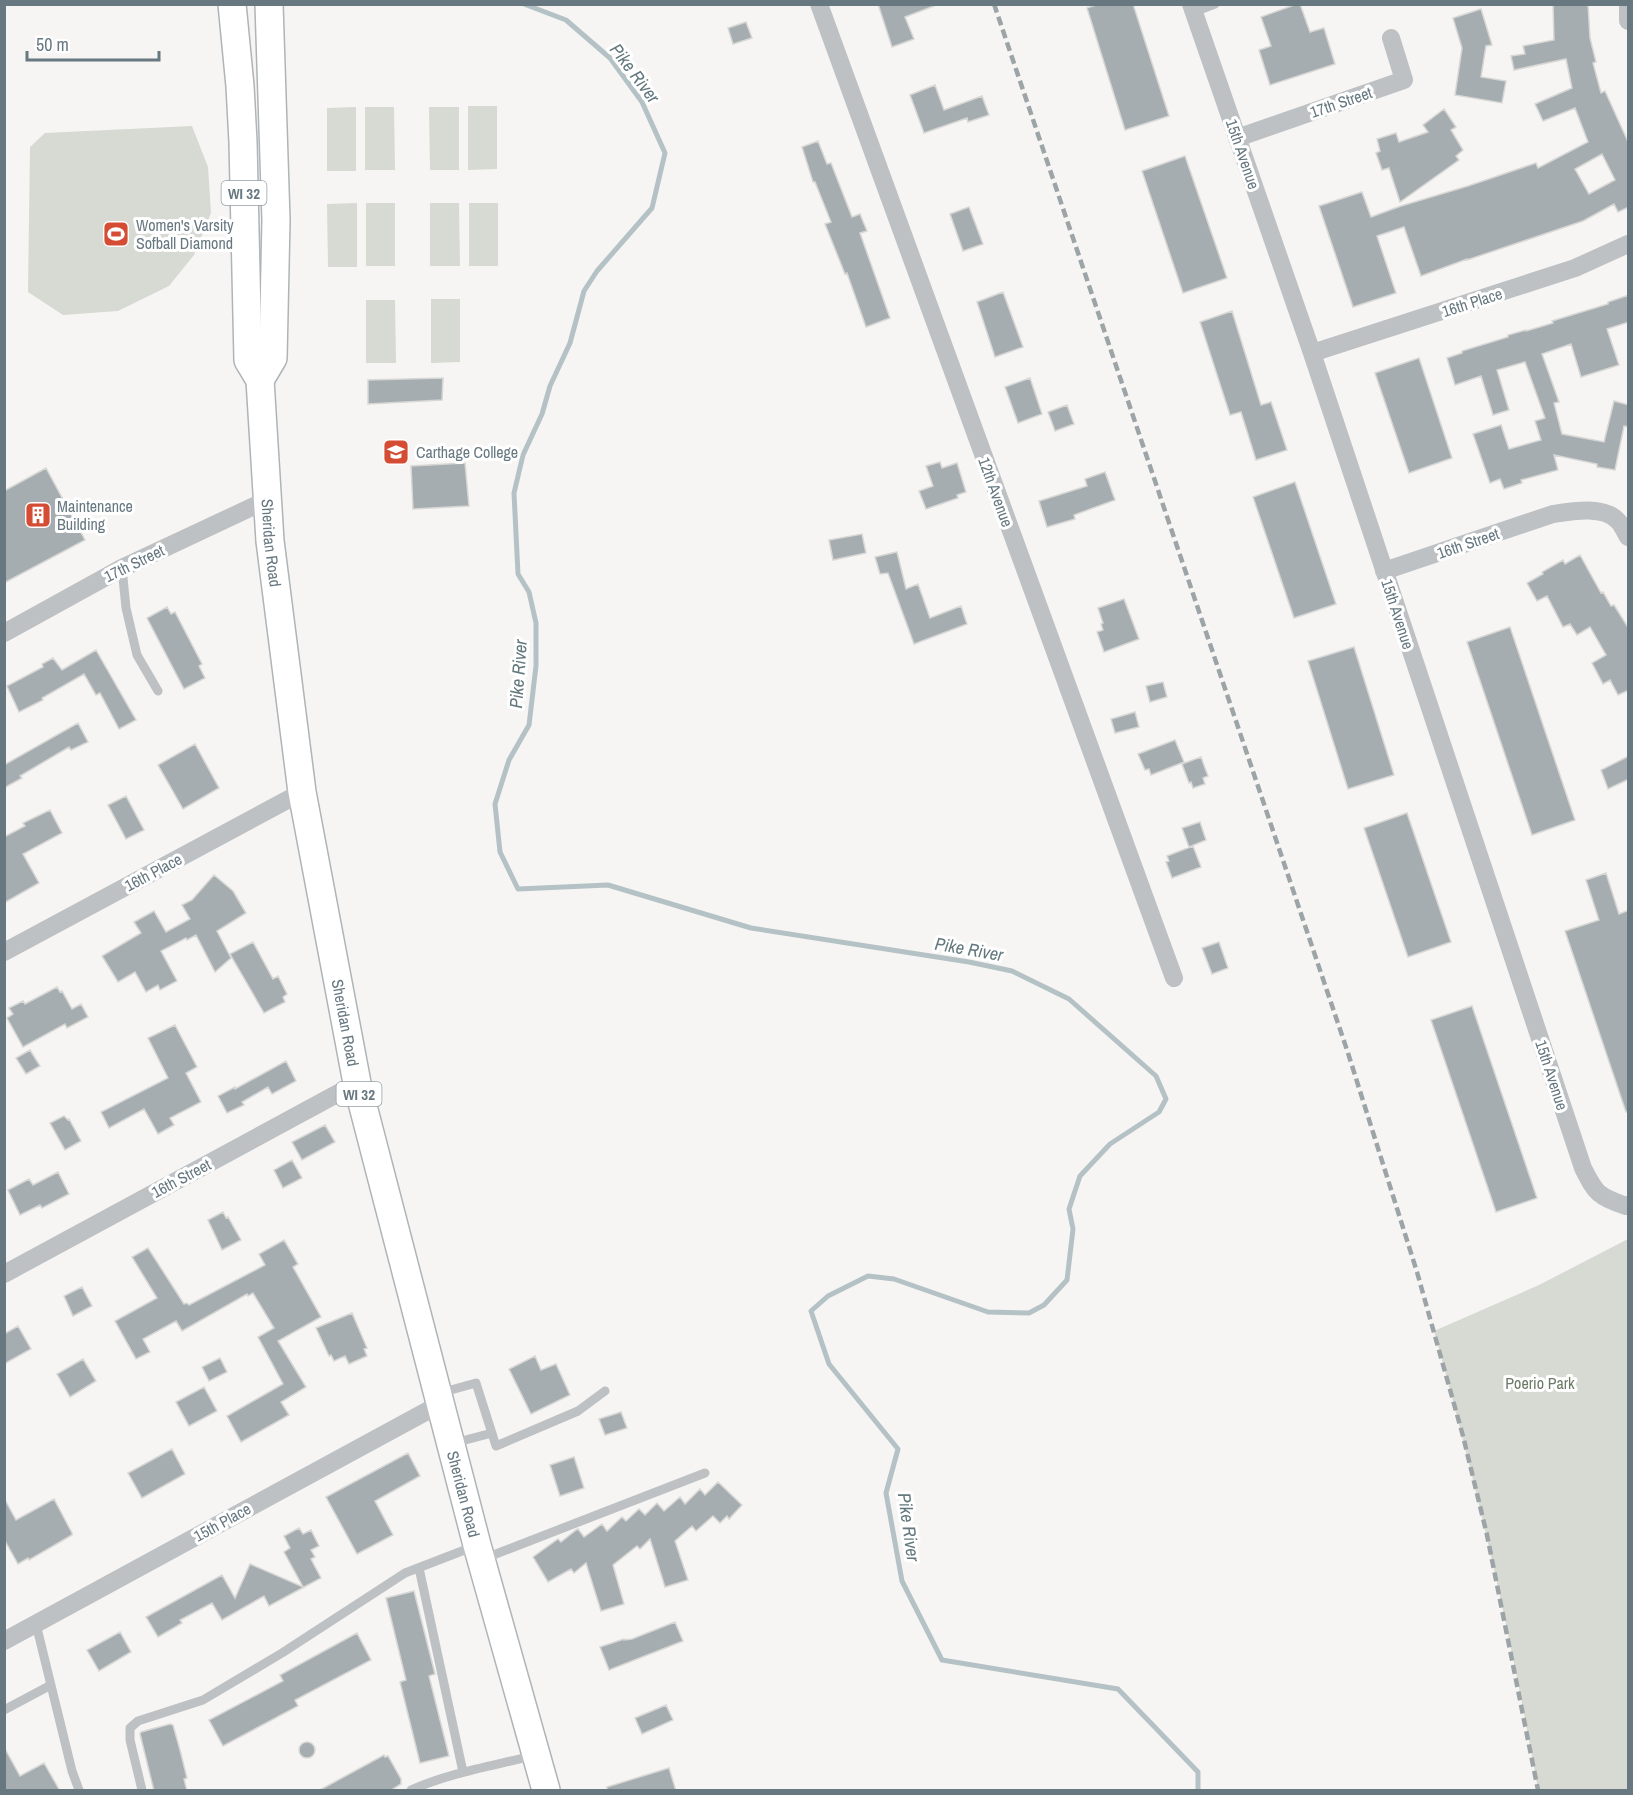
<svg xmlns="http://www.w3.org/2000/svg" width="1633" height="1795" viewBox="0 0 1633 1795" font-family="'Archivo Narrow',sans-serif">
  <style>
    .green { fill: #d6dad2 }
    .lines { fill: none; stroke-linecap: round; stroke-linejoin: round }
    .stream { stroke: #b5c2c5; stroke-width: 5 }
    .building { fill: #a5adb1; stroke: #d7d7d5; stroke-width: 1.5; fill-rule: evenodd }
    .primary-casing { stroke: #aeb4b7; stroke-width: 30 }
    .lane { stroke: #bdc1c4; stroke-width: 9 }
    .street { stroke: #bdc1c4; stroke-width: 18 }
    .primary { stroke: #fff; stroke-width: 27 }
    .rail { stroke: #9da4a8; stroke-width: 4.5; stroke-dasharray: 9 4.5; stroke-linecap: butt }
    .labels { text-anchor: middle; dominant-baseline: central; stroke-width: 6; stroke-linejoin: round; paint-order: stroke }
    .shield { fill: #fff; stroke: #95a0a7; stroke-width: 1.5 }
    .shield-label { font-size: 15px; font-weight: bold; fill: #677881 }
    .street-label { font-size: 16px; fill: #677881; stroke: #fff }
    .poi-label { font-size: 16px; fill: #677881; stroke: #fff; text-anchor: start }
    .park-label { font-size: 16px; fill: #6b7965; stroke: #fff }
    .water-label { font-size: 18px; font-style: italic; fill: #63797e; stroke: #fff }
  </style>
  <rect width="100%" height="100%" fill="#f6f5f3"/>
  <!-- green -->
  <path class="green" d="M497 106V169L468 170V106Z
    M356 107V171H327V108Z
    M365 107H394L395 170H365Z
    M429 107H459V170H430Z
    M192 126 208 167 211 213 194 255 169 286 118 311 63 315 28 292 30 147 45 133Z
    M357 203V267H328L327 204Z
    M366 203H395V266H366Z
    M430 203H459L460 266H430Z
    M469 203H498V266H469Z
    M431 299H460V362L431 363Z
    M366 300H395L396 363H366Z
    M1628 1239V1790H1538C1511 1635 1476 1482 1434 1331L1539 1285Z"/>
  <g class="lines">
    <!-- stream -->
    <path class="stream" d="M524 4 566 20 610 58 642 102 665 153 652 208 597 271 584 291 570 343 550 386 542 414 523 455 514 493 518 574 529 592 536 623V666L529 725 509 760 495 804 500 852 518 889 608 885 751 928 969 962 1012 971 1069 999 1156 1076 1166 1099 1159 1112 1110 1144 1080 1176 1069 1209 1073 1229 1067 1280 1044 1305 1029 1313 988 1312 894 1279 868 1276 828 1296 811 1311 829 1364 898 1449 886 1493 902 1581 942 1660 1118 1689 1198 1772V1790"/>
  </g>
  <!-- building -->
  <path class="building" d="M878 4 934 5V6L905 17 914 39 892 47Z
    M1099 4H1133L1169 116 1125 130 1087 8Z
    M1297 4H1300L1310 32 1324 28 1335 64 1270 85 1259 50 1271 46 1261 17Z
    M1553 4H1588L1590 38 1596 62 1593 63 1601 93 1605 91 1629 144V207L1618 212 1614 204 1583 221 1467 260V259L1421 276 1404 227 1377 236 1396 293 1353 307 1319 206 1362 192 1371 217 1401 206 1468 186 1536 163 1538 168 1588 142 1575 108 1543 121 1535 104 1572 88 1566 59 1514 70 1511 56 1525 54 1523 46 1554 40ZM1602 154 1615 180 1589 194 1575 169Z
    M1481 9 1492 45 1486 46 1481 77 1506 81 1502 103 1455 95 1462 48 1453 18Z
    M746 22 752 38 733 44 728 28Z
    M935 85 944 110 982 96 989 115 968 122 967 118 924 133 910 95Z
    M1444 109 1456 127 1451 130 1463 150 1456 156 1459 160 1400 202 1389 168 1382 170 1376 153 1380 151 1377 139 1396 133 1399 142 1428 132 1423 125Z
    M818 141 827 164 831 163 852 217 860 214 867 231 860 233 890 318 866 327 847 273 845 274 825 224 831 222 815 182H813L802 147Z
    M1185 156 1227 278 1183 293 1142 171Z
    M969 207 983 244 963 251 950 214Z
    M1003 292 1023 347 995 357 977 302Z
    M1629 295V322L1607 329 1619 365 1581 377 1571 344 1542 354 1559 402 1554 403 1562 434 1604 442 1614 401 1629 405V427L1624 426 1615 470 1597 467V464L1554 455 1558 470 1521 480 1522 483 1504 489 1500 479 1490 483 1473 434 1501 425 1509 449 1541 440 1535 421 1545 418 1525 362 1497 370 1509 410 1493 415 1481 376 1455 385 1447 358 1462 353V351L1508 337V335L1526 330V331L1553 323 1552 321 1608 304V302Z
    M1232 311 1261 405 1271 402 1287 450 1256 460 1241 412 1230 415 1200 322Z
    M1419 358 1452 458 1409 473 1375 373Z
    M443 378 442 400 368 404V380Z
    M1030 378 1042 414 1018 423 1005 387Z
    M1067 405 1074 424 1055 431 1048 412Z
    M940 462 942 468 957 463 966 492 957 495 958 498 926 509 919 491 933 486 926 466Z
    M465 463 469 506 413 509 411 466Z
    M46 468 85 540 4 583V491Z
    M1105 472 1115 500 1074 515 1075 519 1047 527 1039 501 1087 486 1085 479Z
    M1295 482 1336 604 1294 618 1253 497Z
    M862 534 866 553 833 560 829 540Z
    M897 552 906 589 918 584 930 618 961 606 967 624 914 644 888 573 880 574 875 557Z
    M1580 555 1601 593 1603 592 1611 606 1614 605 1629 629V690L1618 695 1610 680 1603 684 1592 663 1606 655 1590 627 1577 635 1570 624 1563 627 1547 596 1537 601 1527 583 1543 574 1542 572 1563 560 1565 564Z
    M1124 599 1139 639 1104 652 1097 632 1103 630 1101 624 1103 623 1098 608Z
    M167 607 171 614 175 612 202 664 199 666 205 678 184 689 147 618Z
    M1510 627 1575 820 1532 835 1467 642Z
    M1354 647 1394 775 1348 789 1308 661Z
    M96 650 136 720 119 729 100 693 96 695 84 674 42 698 43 700 19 712 7 686 43 667 42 664 53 658 62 670Z
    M1163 682 1167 697 1150 702 1146 686Z
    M1135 712 1139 727 1115 733 1111 719Z
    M78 723 88 742 71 750 69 747 20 776 22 778 4 788V765Z
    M1175 740 1184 762 1151 775 1149 769 1145 770 1138 754Z
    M195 744 219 788 183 809 158 765Z
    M1629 756V779L1608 789 1601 770Z
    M1201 757 1208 776 1203 778 1205 784 1193 788 1191 782 1189 783 1182 764Z
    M126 796 144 830 126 839 108 805Z
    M50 810 62 833 23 854 39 883 4 903V837L25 826 23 823Z
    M1407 813 1451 942 1408 957 1364 828Z
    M1200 822 1206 840 1189 847 1182 828Z
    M1193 846 1201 867 1172 878 1166 862 1169 861 1167 856Z
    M1606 873 1619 914 1629 910V1111L1626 1112 1565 931 1599 920 1586 880Z
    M214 875 233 891 246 913 217 931 231 958 215 972 196 935 187 940 186 938 161 951 177 981 160 990 158 985 146 992 135 972 118 982 102 956 141 933 134 922 154 911 166 932 190 919 182 905 192 900Z
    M253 942 273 979 278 976 287 994 283 997 285 1002 264 1013 230 954Z
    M1219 942 1228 968 1212 974 1202 948Z
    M57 987 60 992 62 991 72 1009 81 1004 88 1017 67 1028 65 1024 23 1047 7 1018 13 1014 9 1008 23 1001 25 1004Z
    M1472 1006 1537 1198 1496 1212 1431 1020Z
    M175 1025 197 1067 186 1073 201 1102 170 1118 174 1125 158 1134 144 1109 109 1128 101 1112 168 1078 148 1038Z
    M30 1050 40 1066 26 1074 16 1058Z
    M286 1061 296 1081 272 1094 268 1087 242 1102 244 1105 227 1113 218 1096 235 1087V1089Z
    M64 1116 68 1120 69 1119 81 1141 65 1150 50 1123Z
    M325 1125 335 1142 302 1160 292 1142Z
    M292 1160 302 1178 283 1188 274 1170Z
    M58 1172 69 1194 42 1208 40 1205 20 1215 8 1190 29 1179 33 1185Z
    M223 1212 226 1218 228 1217 241 1240 222 1250 208 1220Z
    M284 1240 298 1264 293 1267 321 1317 278 1341 306 1387 281 1402 289 1415 241 1442 227 1416 283 1384 258 1337 274 1328 253 1293 248 1296 247 1294 182 1331 176 1321 143 1339 150 1352 136 1359 115 1321 157 1298 132 1257 148 1248 184 1304 187 1303 189 1305 265 1265 259 1254Z
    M82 1287 92 1306 73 1316 64 1296Z
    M352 1313 367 1348 364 1349 367 1356 349 1364 345 1356 334 1361 331 1355 329 1356 316 1328Z
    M18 1326 31 1349 4 1364V1334Z
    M535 1356 541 1370 556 1364 570 1395 531 1414 509 1369Z
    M220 1358 227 1372 209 1381 202 1367Z
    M83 1359 96 1381 70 1397 57 1374Z
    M204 1387 217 1411 189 1426 176 1402Z
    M621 1412 627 1428 605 1435 599 1419Z
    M172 1449 185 1474 142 1498 128 1473Z
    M408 1453 420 1476 375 1501 393 1535 357 1554 326 1497Z
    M574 1457 584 1488 560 1496 550 1465Z
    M718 1482 742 1505 729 1519 727 1516 720 1523 713 1516 696 1531 692 1526 675 1541 688 1580 665 1587 650 1539 640 1549 637 1546 613 1565 624 1604 601 1611 586 1563 574 1573 571 1569 548 1582 533 1557 558 1539 561 1542 576 1530 578 1529 584 1537 602 1524 607 1531 622 1517 626 1521 639 1509 645 1515 657 1503 664 1511 680 1497 685 1504 700 1489 705 1495Z
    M4 1498 16 1520 54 1499 72 1533V1535L29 1560 28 1558 18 1564 4 1539Z
    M299 1528 303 1534 311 1530 319 1546 311 1550 315 1557 311 1559 321 1578 269 1606 264 1596 222 1620 212 1603 180 1620 182 1623 158 1637 146 1617 222 1575 235 1598 250 1564 303 1587 284 1552 290 1548 284 1536Z
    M414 1591 435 1674 429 1676 449 1756 420 1763 400 1682 406 1680 386 1598Z
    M675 1622 683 1641 609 1670 600 1647 624 1639V1640L632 1639Z
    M120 1632 131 1652 99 1671 87 1650Z
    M357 1633 371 1660 295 1700 298 1706 223 1746 209 1720 283 1681 280 1675Z
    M666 1705 673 1720 642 1734 635 1718Z
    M170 1724 173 1725 180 1750 187 1778 184 1779 187 1791H154L140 1734 141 1732Z
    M299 1750a8 8 0 1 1 16 0a8 8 0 1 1-16 0Z
    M4 1747 20 1776 44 1763 60 1791H4Z
    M384 1755 385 1757 388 1756 401 1779V1784L390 1791H318Z
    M669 1768 676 1791H607V1787Z"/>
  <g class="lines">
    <defs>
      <g id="primary">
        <path id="s1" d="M232 4 240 86 243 142 248 360 260 380 270 541 302 792 357 1083 477 1545 546 1790"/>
        <path d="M260 380 273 358 276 220 269 4"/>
      </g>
    </defs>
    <!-- primary casing -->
    <use href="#primary" class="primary-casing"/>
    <!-- lane -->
    <path class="lane" d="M1194 12 1215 4
      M122 568 126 608 137 655 158 691
      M440 1393 476 1383 496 1446 578 1411 605 1391
      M454 1443 492 1433
      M483 1559 705 1473
      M419 1568 463 1772
      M36 1624 72 1771 79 1790
      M4 1710 51 1685
      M142 1790 130 1740V1728L138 1721 203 1700 282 1653 405 1573 475 1546
      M411 1790C449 1773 492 1766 532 1756"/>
    <!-- street -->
    <path class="street" d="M819 4 1174 978
      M1191 4 1312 353 1583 1168C1596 1194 1598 1196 1626 1206L1628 1205
      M1628 4V21
      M1237 138 1404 80 1391 38
      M1312 353 1575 268 1628 244
      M1384 571 1553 514C1572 511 1604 505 1618 521 1622 525 1625 532 1628 537
      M4 633 122 568 267 500
      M4 952 302 792
      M4 1274 357 1083
      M4 1641 440 1404"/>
    <!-- primary -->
    <use href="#primary" class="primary"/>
    <!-- rail -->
    <path class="rail" d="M994 4 1348 1053 1417 1272 1463 1436 1487 1535 1538 1790"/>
  </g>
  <!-- icons -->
  <defs>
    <symbol id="stadium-square" viewBox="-11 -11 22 22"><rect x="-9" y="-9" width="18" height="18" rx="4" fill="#d44c34" stroke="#fff"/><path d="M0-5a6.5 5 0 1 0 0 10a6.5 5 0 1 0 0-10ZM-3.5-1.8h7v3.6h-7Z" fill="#fff"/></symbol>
    <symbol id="university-square" viewBox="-11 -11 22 22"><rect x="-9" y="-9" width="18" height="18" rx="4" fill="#d44c34" stroke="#fff"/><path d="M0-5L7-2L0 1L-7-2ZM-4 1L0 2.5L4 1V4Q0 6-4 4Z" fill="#fff"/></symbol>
    <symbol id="building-square" viewBox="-11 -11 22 22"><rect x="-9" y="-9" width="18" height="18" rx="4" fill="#d44c34" stroke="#fff"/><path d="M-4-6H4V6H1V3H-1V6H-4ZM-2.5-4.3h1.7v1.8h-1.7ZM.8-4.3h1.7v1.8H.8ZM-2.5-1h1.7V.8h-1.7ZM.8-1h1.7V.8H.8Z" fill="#fff"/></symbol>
  </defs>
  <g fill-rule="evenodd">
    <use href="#stadium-square" x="101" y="219" width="30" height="30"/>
    <use href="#university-square" x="381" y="437" width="30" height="30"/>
    <use href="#building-square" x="23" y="500" width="30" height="30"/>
  </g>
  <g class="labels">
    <!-- shield labels -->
    <g class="shield">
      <rect x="221.5" y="181" width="45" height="24" rx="4.5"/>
      <rect x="336.5" y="1082" width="45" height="24" rx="4.5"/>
    </g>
    <g class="shield-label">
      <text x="244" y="193">WI 32</text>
      <text x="359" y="1094">WI 32</text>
    </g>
    <!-- street labels -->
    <g class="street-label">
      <text transform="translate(1341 102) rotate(-19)">17th Street</text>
      <text transform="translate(1243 154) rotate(71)">15th Avenue</text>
      <text transform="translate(1472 302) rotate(-18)">16th Place</text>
      <text transform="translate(996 492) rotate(70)">12th Avenue</text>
      <text stroke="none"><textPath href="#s1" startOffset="543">Sheridan Road</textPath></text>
      <text transform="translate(1468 543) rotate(-19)">16th Street</text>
      <text transform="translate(134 563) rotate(-26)">17th Street</text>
      <text transform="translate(1398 614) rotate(72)">15th Avenue</text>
      <text transform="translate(153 872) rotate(-28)">16th Place</text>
      <text stroke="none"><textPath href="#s1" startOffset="1029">Sheridan Road</textPath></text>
      <text transform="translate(1552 1075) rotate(72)">15th Avenue</text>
      <text transform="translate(181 1178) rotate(-28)">16th Street</text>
      <text stroke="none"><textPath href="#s1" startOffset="1515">Sheridan Road</textPath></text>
      <text transform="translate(222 1522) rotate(-29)">15th Place</text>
    </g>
    <!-- poi labels -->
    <g class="poi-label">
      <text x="136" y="225">Women's Varsity<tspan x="136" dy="18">Sofball Diamond</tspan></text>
      <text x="416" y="452">Carthage College</text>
      <text x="57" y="506">Maintenance<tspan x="57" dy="18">Building</tspan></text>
    </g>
    <!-- park labels -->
    <g class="park-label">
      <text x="1540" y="1383">Poerio Park</text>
    </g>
    <!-- water labels -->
    <g class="water-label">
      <text transform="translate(635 73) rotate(53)">Pike River</text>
      <text transform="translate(518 674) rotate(-86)">Pike River</text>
      <text transform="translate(969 949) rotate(10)">Pike River</text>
      <text transform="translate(909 1527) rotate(82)">Pike River</text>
    </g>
  </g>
  <!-- border -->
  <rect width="1633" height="1795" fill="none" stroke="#677881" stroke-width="12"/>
  <!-- scale -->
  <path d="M27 51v9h132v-9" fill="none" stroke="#677881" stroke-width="3"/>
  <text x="36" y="51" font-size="18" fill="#677881" stroke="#ffffff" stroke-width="4.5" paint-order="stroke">50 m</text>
</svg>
